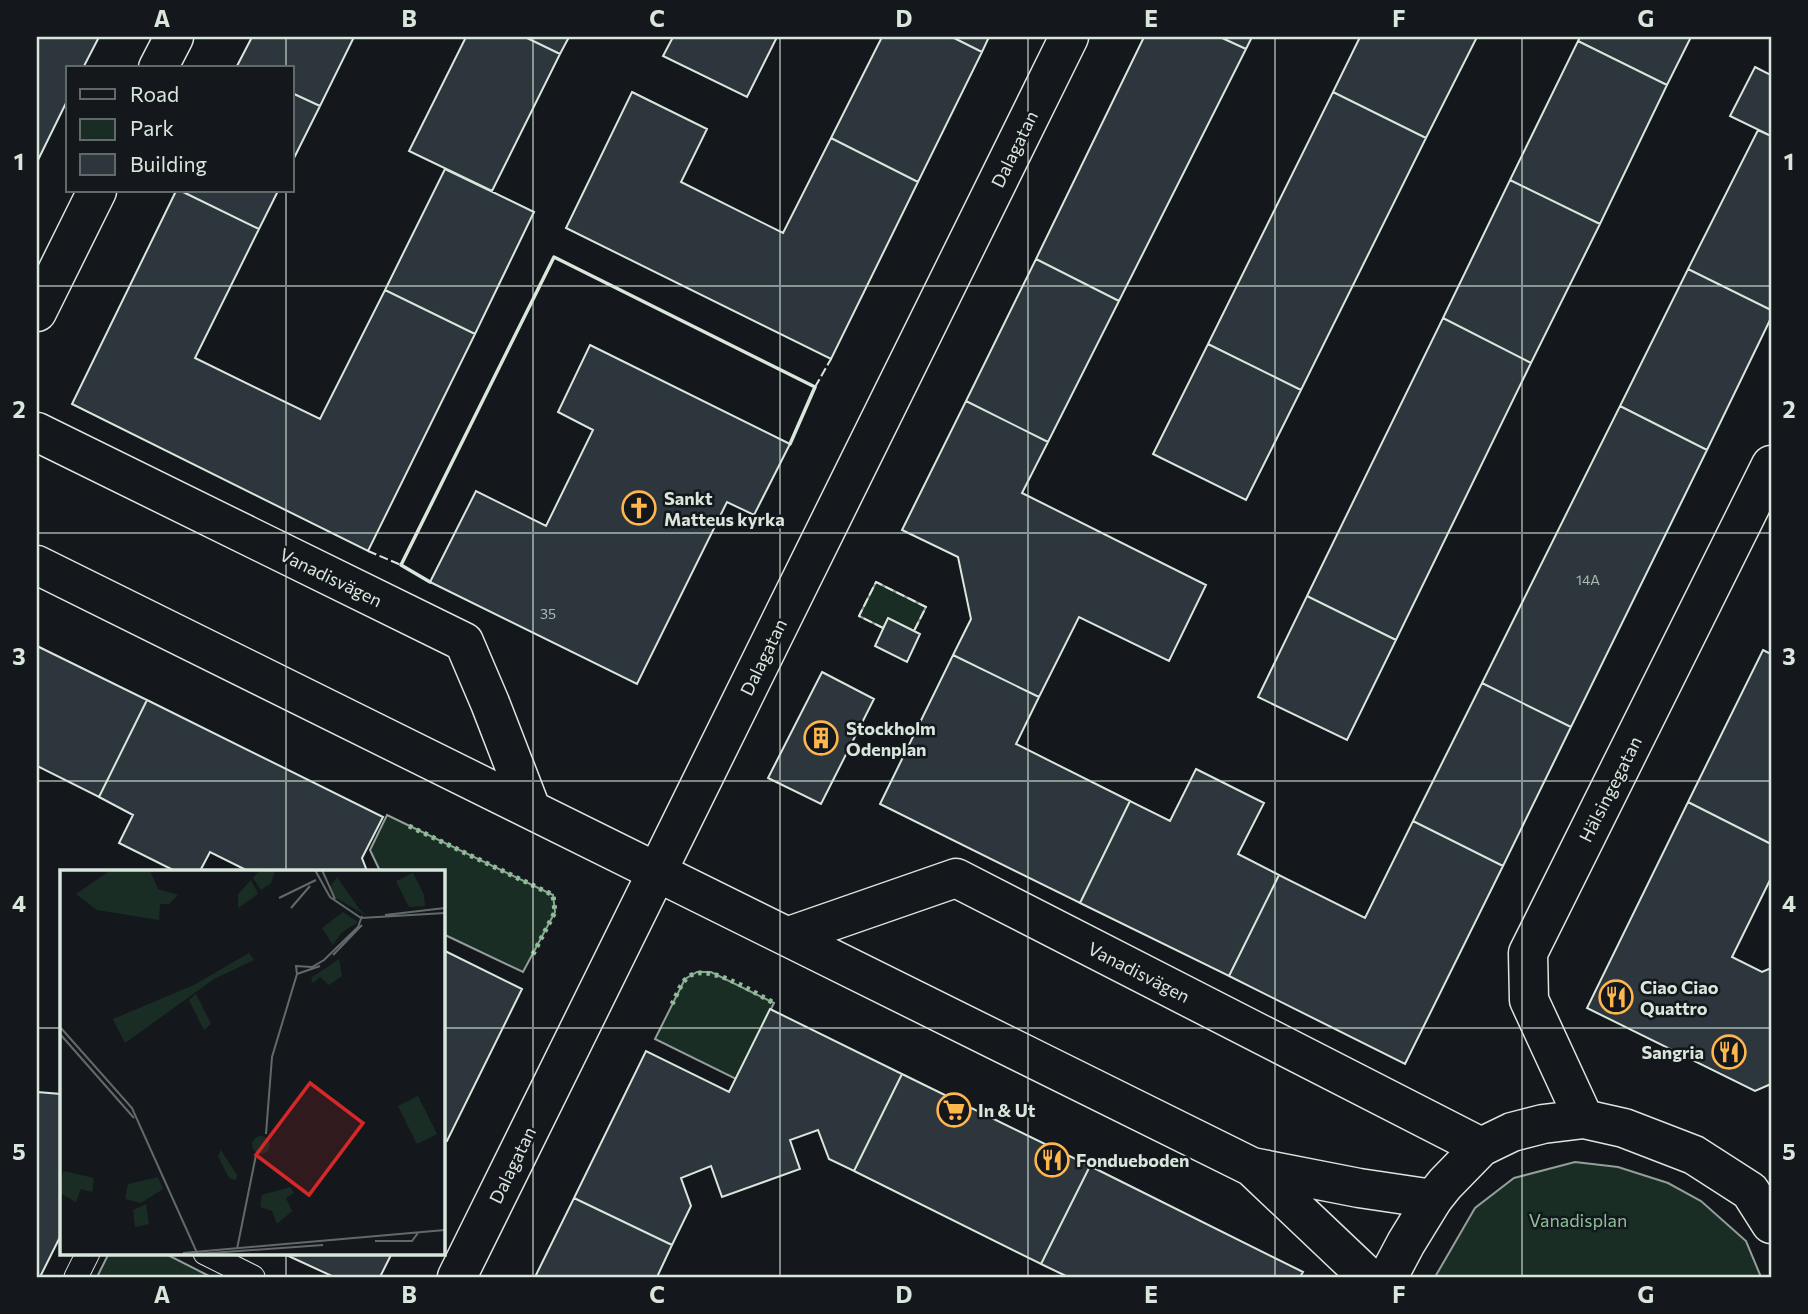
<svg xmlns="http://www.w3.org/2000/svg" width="1808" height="1314" viewBox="0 0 1808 1314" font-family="Commissioner,sans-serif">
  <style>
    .green { fill: #1a2d24; stroke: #939e99; stroke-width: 2 }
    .building { fill: #2c363c; stroke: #d8e6dc; stroke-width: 2 }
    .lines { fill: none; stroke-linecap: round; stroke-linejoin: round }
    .lane-casing { stroke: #d8e6dc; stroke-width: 25 }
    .street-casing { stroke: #d8e6dc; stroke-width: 41 }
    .secondary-casing { stroke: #d8e6dc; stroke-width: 41 }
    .lane { stroke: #14181c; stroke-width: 23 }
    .street { stroke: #14181c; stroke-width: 38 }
    .secondary { stroke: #14181c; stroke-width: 38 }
    .hedge { stroke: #8ac095; stroke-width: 5; stroke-dasharray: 3.5 5; stroke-linecap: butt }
    .fence { stroke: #d8e6dc; stroke-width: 2; stroke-dasharray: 9 3.5; stroke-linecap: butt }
    .wall { stroke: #d8e6dc; stroke-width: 3.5 }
    .grid { fill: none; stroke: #d8e6dc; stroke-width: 2; stroke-opacity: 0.55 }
    .labels { text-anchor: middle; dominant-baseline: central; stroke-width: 5; stroke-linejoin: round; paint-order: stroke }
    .number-label { font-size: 14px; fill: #adbab4 }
    .street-label { font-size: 18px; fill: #d8e6dc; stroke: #14181c }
    .poi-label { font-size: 18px; font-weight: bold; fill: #d8e6dc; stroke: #14181c; text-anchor: start }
    .park-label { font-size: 18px; fill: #8ac095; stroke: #14181c }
    .inset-road { fill: none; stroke: #626a69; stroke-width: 2 }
    .view { fill: #d62828; fill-opacity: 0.15; stroke: #d62828; stroke-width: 3.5 }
    .inset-edge { fill: none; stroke: #d8e6dc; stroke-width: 3.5 }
    .neatline { fill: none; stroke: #d8e6dc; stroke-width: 2.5 }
    .grid-label { font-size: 23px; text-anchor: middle; font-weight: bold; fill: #d8e6dc }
  </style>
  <rect width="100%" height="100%" fill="#14181c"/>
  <!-- green -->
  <path class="green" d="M876 582 926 607 914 631 888 619 883 628 859 616Z
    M387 815 553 895 555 912 523 972 443 934V871H380L370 850Z
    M697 972H711L774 1003 736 1079 655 1039 685 979Z
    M1575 1162 1618 1167 1668 1183 1701 1201 1746 1241 1761 1277H1435L1475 1208 1514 1178Z
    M109 1253H164L211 1277H97Z"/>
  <!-- building -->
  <path class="building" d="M37 37H99L83 68H68V99L37 162Z
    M252 37H354L320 106 292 93V68H243L237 66Z
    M466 37H525L560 54 492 191 409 151Z
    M525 37H569L560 54Z
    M673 37H777L747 97 663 56Z
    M882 37H952L982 52 918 182 831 138Z
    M952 37H989L982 52Z
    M1144 37H1220L1246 49 1119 301 1036 259Z
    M1220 37H1252L1246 49Z
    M1360 37H1477L1426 138 1333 92Z
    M1580 37H1691L1667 85 1578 41Z
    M1578 41 1667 85 1600 224 1510 180Z
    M1755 67 1771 75V136L1730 116Z
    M632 92 707 129 681 182 783 233 831 138 918 182 831 359 566 228Z
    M1333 92 1426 138 1301 390 1208 344Z
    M292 93 320 106 292 162Z
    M1758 130 1771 136V310L1688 269Z
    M445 169 534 212 475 334 385 290Z
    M1510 180 1600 224 1531 363 1443 318Z
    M176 191H181L259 229 195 358 320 419 385 290 475 334 368 551 72 404Z
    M181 191H278L259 229Z
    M1036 259 1119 301 1048 442 966 401Z
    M1688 269 1771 310V318L1707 450 1620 406Z
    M1443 318 1531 363 1396 640 1307 596Z
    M1208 344 1301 390 1246 500 1153 454Z
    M590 345 790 444 754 515 727 502 637 684 430 582 476 491 546 526 593 430 558 412Z
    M966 401 1048 442 1022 493 1206 585 1169 661 1079 617 1039 697 953 655 971 619 958 557 902 530Z
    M1620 406 1707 450 1571 727 1482 683Z
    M1307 596 1396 640 1347 740 1258 697Z
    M888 618 920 634 907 662 875 646Z
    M37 646 147 700 99 797 37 766Z
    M1763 650 1771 654V844L1688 802Z
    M953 655 1039 697 1016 744 1130 801 1080 903 880 804Z
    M822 672 874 699 821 804 768 778Z
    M1482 683 1571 727 1503 866 1413 821Z
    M147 700 383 817 362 858 367 871H248L210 852 200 871H175L119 843 133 815 99 797Z
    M1196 769 1264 803 1238 854 1279 875 1229 976 1080 903 1130 801 1170 821Z
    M1688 802 1771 844V878L1732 957 1762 972 1771 968V1084L1755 1091 1587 1008Z
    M1413 821 1503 866 1405 1064 1229 976 1279 875 1365 918Z
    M443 950 522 989 447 1141 443 1139Z
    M770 1009 902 1074 854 1171 829 1159 818 1130 790 1140 800 1169 722 1197 711 1166 681 1178 691 1206 672 1245 574 1198 646 1051 729 1092Z
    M902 1074 1090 1166 1041 1264 854 1171Z
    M37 1092 61 1094V1235L40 1277H37Z
    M1090 1166 1303 1272 1300 1277H1068L1041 1264Z
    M574 1198 672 1245 657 1277H535Z
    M282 1253H392L380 1277H334Z"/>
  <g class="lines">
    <defs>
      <path id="lane" d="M205 1253 253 1277
        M76 1277 88 1253"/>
      <path id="street" d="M158 68 174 37
        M37 312 97 191
        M37 432 464 642 490 703 531 809
        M37 565 1252 1167 1359 1188 1433 1199
        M789 936 956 878 1481 1147
        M1584 1119 1529 1000 1528 953 1771 465
        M1252 1167 1368 1277
        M457 1277 1069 37"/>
      <path id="secondary" d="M1388 1277 1406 1243 1433 1199 1445 1184 1481 1147 1512 1132 1543 1124 1584 1119 1624 1128 1694 1155 1750 1191 1771 1224"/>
    </defs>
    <!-- lane casing -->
    <use href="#lane" class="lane-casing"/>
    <!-- street casing -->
    <use href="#street" class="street-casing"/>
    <!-- secondary casing -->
    <use href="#secondary" class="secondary-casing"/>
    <!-- lane -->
    <use href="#lane" class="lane"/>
    <!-- street -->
    <use href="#street" class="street"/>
    <!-- secondary -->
    <use href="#secondary" class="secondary"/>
    <!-- hedge -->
    <path class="hedge" d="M409 826 553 895 555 912 532 956
      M672 1004C676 997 679 987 685 980 703 958 754 993 774 1003"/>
    <!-- fence -->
    <path class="fence" d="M815 387 831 359
      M368 551 401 565
      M883 628 859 616 876 582 926 607 914 631"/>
    <!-- wall -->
    <path class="wall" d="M430 582 401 565 554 257 815 387 790 444"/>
  </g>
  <!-- grid -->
  <path class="grid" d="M286 37V68M533 37V1277M780 37V1277M1028 37V1277M1275 37V1277M1522 37V1277M286 191V871M37 286H1771M37 533H1771M37 781H1771M37 1028H61M443 1028H1771M286 1253V1277"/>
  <!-- icons -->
  <defs>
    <symbol id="church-ring" viewBox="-11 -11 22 22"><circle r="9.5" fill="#14181c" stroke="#ffb74d" stroke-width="1.5"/><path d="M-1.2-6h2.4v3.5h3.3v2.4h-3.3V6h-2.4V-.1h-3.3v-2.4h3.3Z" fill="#ffb74d"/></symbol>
    <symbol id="building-ring" viewBox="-11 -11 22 22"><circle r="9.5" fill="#14181c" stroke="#ffb74d" stroke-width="1.5"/><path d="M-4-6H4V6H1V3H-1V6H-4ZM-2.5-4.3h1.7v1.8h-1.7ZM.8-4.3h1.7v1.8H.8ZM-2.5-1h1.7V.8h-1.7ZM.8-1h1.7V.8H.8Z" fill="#ffb74d"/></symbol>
    <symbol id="restaurant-ring" viewBox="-11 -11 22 22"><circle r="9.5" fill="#14181c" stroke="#ffb74d" stroke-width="1.5"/><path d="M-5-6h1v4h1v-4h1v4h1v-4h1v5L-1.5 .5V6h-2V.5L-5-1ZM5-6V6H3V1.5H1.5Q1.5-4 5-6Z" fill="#ffb74d"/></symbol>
    <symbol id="supermarket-ring" viewBox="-11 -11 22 22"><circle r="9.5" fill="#14181c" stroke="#ffb74d" stroke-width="1.5"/><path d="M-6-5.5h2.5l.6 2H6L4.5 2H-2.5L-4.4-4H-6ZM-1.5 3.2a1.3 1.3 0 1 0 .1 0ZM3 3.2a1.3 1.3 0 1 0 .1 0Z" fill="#ffb74d"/></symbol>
  </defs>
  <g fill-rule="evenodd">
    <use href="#church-ring" x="620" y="489" width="38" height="38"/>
    <use href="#building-ring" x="802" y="719" width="38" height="38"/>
    <use href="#restaurant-ring" x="1597" y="978" width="38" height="38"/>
    <use href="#restaurant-ring" x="1710" y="1033" width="38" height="38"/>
    <use href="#supermarket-ring" x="935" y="1091" width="38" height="38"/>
    <use href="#restaurant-ring" x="1033" y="1141" width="38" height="38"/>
  </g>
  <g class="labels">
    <!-- number labels -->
    <g class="number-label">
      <text x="1588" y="579">14A</text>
      <text x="548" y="613">35</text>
    </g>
    <!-- street labels -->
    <g class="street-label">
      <text transform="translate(1014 149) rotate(-64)">Dalagatan</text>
      <text transform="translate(331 577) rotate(26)">Vanadisvägen</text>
      <text transform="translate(763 657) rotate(-64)">Dalagatan</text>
      <text transform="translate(1610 789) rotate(-63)">Hälsingegatan</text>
      <text transform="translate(1139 972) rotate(27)">Vanadisvägen</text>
      <text transform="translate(512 1165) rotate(-64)">Dalagatan</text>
    </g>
    <!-- poi labels -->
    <g class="poi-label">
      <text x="664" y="498">Sankt<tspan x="664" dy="21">Matteus kyrka</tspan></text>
      <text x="846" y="728">Stockholm<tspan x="846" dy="21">Odenplan</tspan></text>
      <text x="1640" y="987">Ciao Ciao<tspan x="1640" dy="21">Quattro</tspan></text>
      <text x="1704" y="1052" text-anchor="end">Sangria</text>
      <text x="978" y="1110">In &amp; Ut</text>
      <text x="1076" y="1160">Fondueboden</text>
    </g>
    <!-- park labels -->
    <g class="park-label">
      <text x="1578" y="1220">Vanadisplan</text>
    </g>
  </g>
  <!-- overview -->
  <g transform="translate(60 870)">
    <rect width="385" height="385" fill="#14181c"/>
    <path d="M51 0 90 1 98 19 118 25 109 34H100L99 50 37 40 16 24ZM200 0 215 1 211 13 201 20 193 8ZM353 3 364 25 365 36 349 37 336 11ZM277 7 300 40 307 46 276 28 270 17ZM191 10 198 24 178 38V24ZM283 42 298 52 281 63 273 75 262 58ZM189 83 194 90 154 109 65 173 53 149 134 115ZM279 89 282 106 269 115 260 107 253 113 251 108ZM136 124 151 154 144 160 129 130ZM358 226 377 264 357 274 338 236ZM192 275a9 9 0 1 1 18 0a9 9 0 1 1-18 0ZM161 280 177 305 176 310 169 308 158 286ZM3 301 34 308 32 322 21 319 16 332 0 323ZM98 307 103 319 81 333 65 329 68 314ZM230 317 234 323 226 328 232 341 217 354 212 341 200 337 202 325ZM86 334 89 354 75 357 73 340Z" fill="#1a2d24"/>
    <path class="inset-road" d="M255 0 270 27 301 48 385 43M262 0 275 29M219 28 256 10M231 38 250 16M325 45 385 38M273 85 302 55M237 104 236 96 252 97 264 90 298 57 302 46M237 104 260 96M0 157 72 238 138 385M0 164 74 248M206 264 212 187 237 104M315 371H352L358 363M177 379 196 285M123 383 385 360M137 384 263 375"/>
    <path class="view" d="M250 213 303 253 249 325 196 285Z"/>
    <rect width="385" height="385" class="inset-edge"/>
  </g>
  <!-- border -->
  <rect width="1808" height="1314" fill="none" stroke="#14181c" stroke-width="77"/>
  <!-- legend -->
  <rect x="66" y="66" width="228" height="126" fill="#14181c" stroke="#626a69" stroke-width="2"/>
  <rect x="80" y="89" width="35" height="10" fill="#14181c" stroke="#626a69" stroke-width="2"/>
  <text x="130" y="102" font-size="21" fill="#d8e6dc">Road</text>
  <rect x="80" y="119" width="35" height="21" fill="#1a2d24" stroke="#626a69" stroke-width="2"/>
  <text x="130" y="136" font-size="21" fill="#d8e6dc">Park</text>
  <rect x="80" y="154" width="35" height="21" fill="#2c363c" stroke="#626a69" stroke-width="2"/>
  <text x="130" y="172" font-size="21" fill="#d8e6dc">Building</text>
  <rect x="38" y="38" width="1732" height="1238" class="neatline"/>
  <g class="grid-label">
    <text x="162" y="27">A</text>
    <text x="409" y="27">B</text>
    <text x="657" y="27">C</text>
    <text x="904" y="27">D</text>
    <text x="1151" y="27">E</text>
    <text x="1399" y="27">F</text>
    <text x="1646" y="27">G</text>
    <text x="19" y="170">1</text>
    <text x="1789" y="170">1</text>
    <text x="19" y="418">2</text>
    <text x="1789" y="418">2</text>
    <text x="19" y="665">3</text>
    <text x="1789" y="665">3</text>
    <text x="19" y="912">4</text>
    <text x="1789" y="912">4</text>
    <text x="19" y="1160">5</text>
    <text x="1789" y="1160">5</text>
    <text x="162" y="1303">A</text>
    <text x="409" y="1303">B</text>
    <text x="657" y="1303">C</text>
    <text x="904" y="1303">D</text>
    <text x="1151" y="1303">E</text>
    <text x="1399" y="1303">F</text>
    <text x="1646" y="1303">G</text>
  </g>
</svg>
